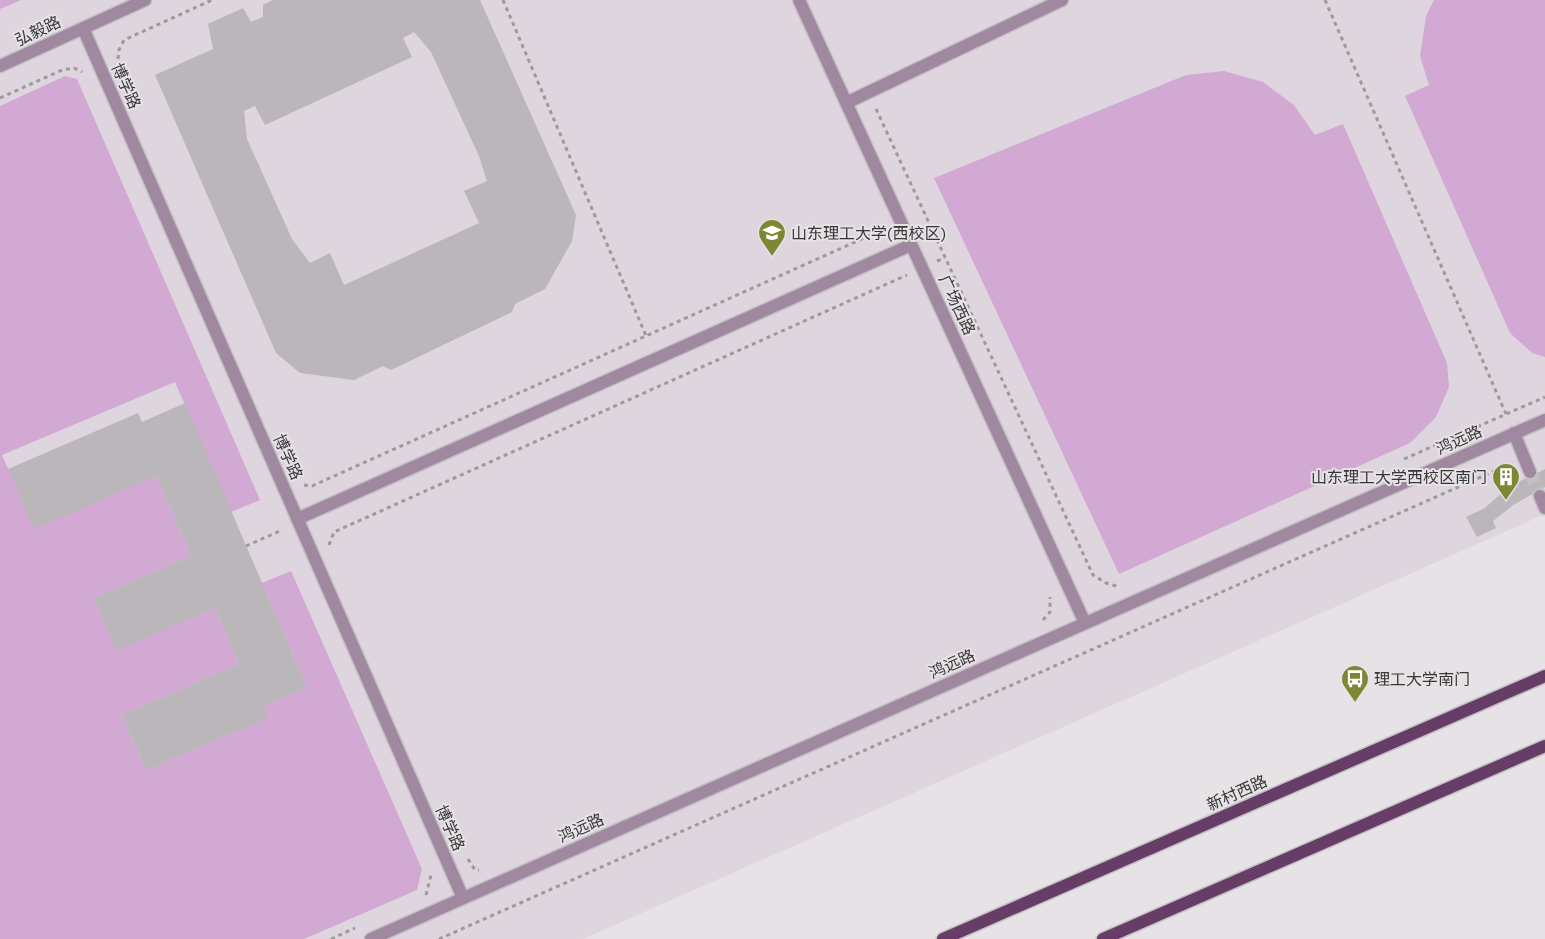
<svg xmlns="http://www.w3.org/2000/svg" width="1545" height="939" viewBox="0 0 1545 939" font-family="'Work Sans','Noto Sans SC',sans-serif">
  <style>
    .built { fill: #ded5de }
    .green { fill: #d2a9d3 }
    .building { fill: #bab6ba; fill-rule: evenodd }
    .lines { fill: none; stroke-linecap: round; stroke-linejoin: round }
    .minor-tunnel { stroke: #c3c0c3; stroke-width: 12; stroke-dasharray: 12 6; stroke-linecap: butt }
    .minor-casing { stroke: #c3c0c3; stroke-width: 15 }
    .major-casing { stroke: #c3c0c3; stroke-width: 15 }
    .path { stroke: #9d9a9d; stroke-width: 3; stroke-dasharray: 4 4; stroke-linecap: butt }
    .minor { stroke: #a088a0; stroke-width: 12 }
    .major { stroke: #653d67; stroke-width: 12 }
    .labels { text-anchor: middle; dominant-baseline: central; stroke-width: 4; stroke-linejoin: round; paint-order: stroke }
    .street-label { font-size: 16px; fill: #383738; stroke: #e6e2e6 }
    .poi-label { font-size: 16px; fill: #383738; stroke: #e6e2e6; text-anchor: start }
  </style>
  <rect width="100%" height="100%" fill="#e6e2e6"/>
  <!-- built -->
  <path class="built" d="M0 0H1545V514L583 939H0Z"/>
  <!-- green -->
  <path class="green" d="M0 0H21L0 9Z
    M1434 0H1545V357L1532 353 1510 333 1405 96 1429 85 1420 56 1426 16Z
    M1224 71 1263 82 1294 105 1315 135 1343 124 1447 363 1449 387 1436 417 1410 443 1119 574 934 178 1186 75Z
    M65 76 77 79 260 500 231 512 175 382 2 455 34 528 157 476 191 556 94 598 116 650 215 608 239 664 122 715 146 770 267 718 263 706 307 688 262 583 291 571 422 869 417 890 304 939H0V106Z"/>
  <!-- building -->
  <path class="building" d="M273 0H480L576 215 572 241 545 289 515 304 512 312 391 370 383 366 354 380 300 373 276 353 155 75 213 49 208 24 243 8 251 22 263 17V5ZM414 32 431 52 479 156 487 181 464 191 479 223 344 285 330 253 310 263 292 239 247 139 244 111 255 106 265 125 412 57 403 38Z
    M185 403 307 688 263 706 268 718 146 770 122 715 239 664 215 608 116 651 94 598 191 556 157 476 34 529 8 469 138 413 142 422Z
    M1545 469V487L1513 505 1493 521 1496 528 1477 537 1466 517 1485 508 1497 497 1514 484Z"/>
  <g class="lines">
    <!-- minor-tunnel -->
    <path class="minor-tunnel" d="M1530 472 1540 496"/>
    <defs>
      <path id="minor" d="M799 0 1085 623
        M83 28 463 898
        M0 66 145 0
        M846 103 1062 0
        M1514 433 1530 472
        M1540 496 1545 508
        M297 519 911 245
        M371 939 1545 420"/>
      <path id="major" d="M943 939 1545 676
        M1103 939 1545 746"/>
    </defs>
    <!-- minor casing -->
    <use href="#minor" class="minor-casing"/>
    <!-- major casing -->
    <use href="#major" class="major-casing"/>
    <!-- path -->
    <path class="path" d="M503 0 647 338
      M1325 0 1506 414
      M118 59 119 50 124 40 212 0
      M0 98 62 70 74 68 82 72
      M876 109 1093 575 1106 583 1120 587
      M937 261 945 258
      M1404 459 1545 397
      M304 485 312 486 884 229
      M329 545 334 532 907 275
      M246 546 282 530
      M1043 620 1050 612V597
      M468 859 475 870H479
      M426 895 431 875
      M331 939 355 928
      M439 939 1508 465"/>
    <!-- minor -->
    <use href="#minor" class="minor"/>
    <!-- major -->
    <use href="#major" class="major"/>
  </g>
  <!-- icons -->
  <defs>
    <symbol id="university-pin" viewBox="-11 -11 22 30"><path d="M0 17L-7.5 6A9.5 9.5 0 1 1 7.5 6Z" fill="#7e8834" stroke="#e6e2e6"/><path d="M0-5L7-2L0 1L-7-2ZM-4 1L0 2.5L4 1V4Q0 6-4 4Z" fill="#fff"/></symbol>
    <symbol id="building-pin" viewBox="-11 -11 22 30"><path d="M0 17L-7.5 6A9.5 9.5 0 1 1 7.5 6Z" fill="#7e8834" stroke="#e6e2e6"/><path d="M-4-6H4V6H1V3H-1V6H-4ZM-2.5-4.3h1.7v1.8h-1.7ZM.8-4.3h1.7v1.8H.8ZM-2.5-1h1.7V.8h-1.7ZM.8-1h1.7V.8H.8Z" fill="#fff"/></symbol>
    <symbol id="bus-pin" viewBox="-11 -11 22 30"><path d="M0 17L-7.5 6A9.5 9.5 0 1 1 7.5 6Z" fill="#7e8834" stroke="#e6e2e6"/><path d="M-5-6H5V4H4V6H2V4H-2V6H-4V4H-5ZM-3.5-4V0h7V-4ZM-3.5 1.2v1.5H-2V1.2ZM2 1.2v1.5H3.5V1.2Z" fill="#fff"/></symbol>
  </defs>
  <g fill-rule="evenodd">
    <use href="#university-pin" x="756" y="217" width="32" height="43"/>
    <use href="#building-pin" x="1490" y="461" width="32" height="43"/>
    <use href="#bus-pin" x="1339" y="663" width="32" height="43"/>
  </g>
  <g class="labels">
    <!-- street labels -->
    <g class="street-label">
      <text transform="translate(38 31) rotate(-25)">弘毅路</text>
      <text transform="translate(126 86) rotate(66)">博学路</text>
      <text transform="translate(957 305) rotate(65)">广场西路</text>
      <text transform="translate(1459 440) rotate(-24)">鸿远路</text>
      <text transform="translate(288 457) rotate(66)">博学路</text>
      <text transform="translate(952 664) rotate(-24)">鸿远路</text>
      <text transform="translate(1237 793) rotate(-24)">新村西路</text>
      <text transform="translate(450 828) rotate(66)">博学路</text>
      <text transform="translate(581 828) rotate(-24)">鸿远路</text>
    </g>
    <!-- poi labels -->
    <g class="poi-label">
      <text x="791" y="233">山东理工大学(西校区)</text>
      <text x="1487" y="477" text-anchor="end">山东理工大学西校区南门</text>
      <text x="1374" y="679">理工大学南门</text>
    </g>
  </g>
</svg>
